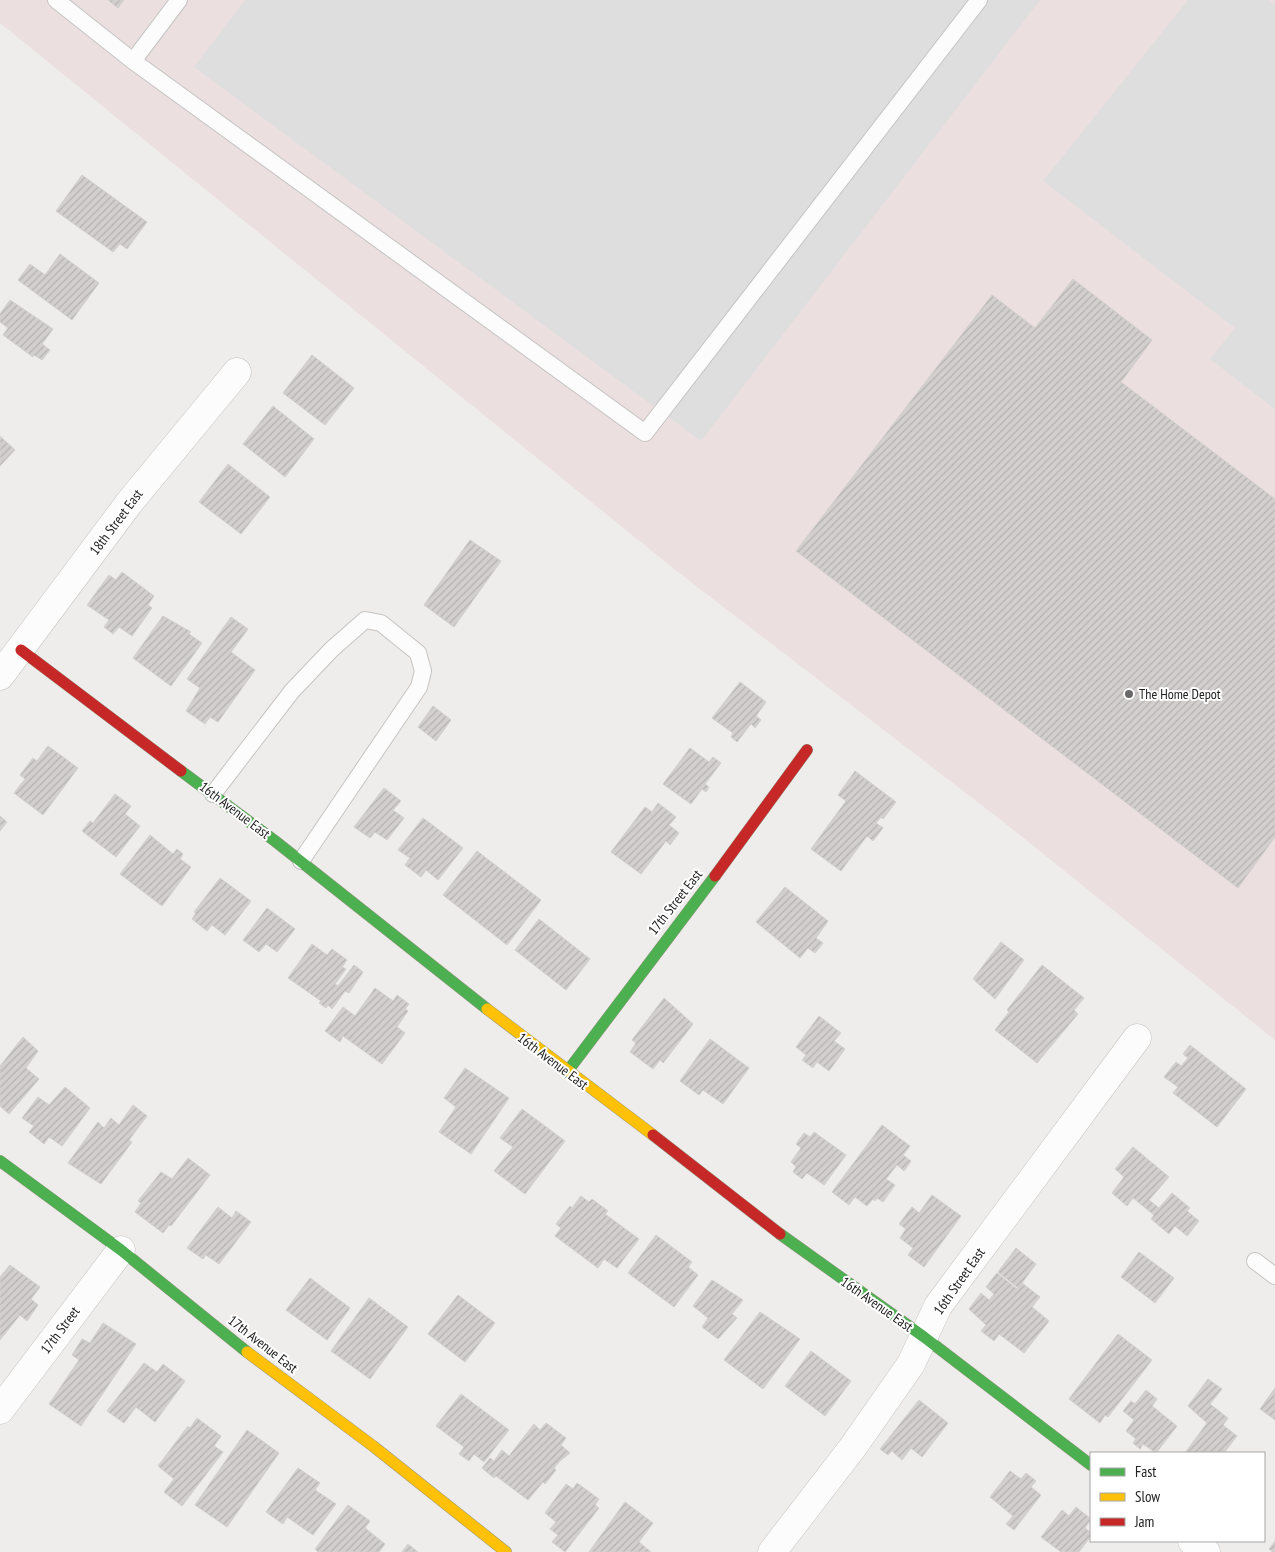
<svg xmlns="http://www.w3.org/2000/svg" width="1275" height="1552" viewBox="0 0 1275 1552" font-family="'PT Sans Narrow',sans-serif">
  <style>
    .commercial { fill: #ebdfdf }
    .parking { fill: #dfdede }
    .building { fill: url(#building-hatch); stroke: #d2cfcd }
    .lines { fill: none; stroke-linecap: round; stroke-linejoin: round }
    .lane-casing { stroke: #c5c4c3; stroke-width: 18 }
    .street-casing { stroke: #c5c4c3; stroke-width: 29 }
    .fast-casing { stroke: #989784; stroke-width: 12 }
    .slow-casing { stroke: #989784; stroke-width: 12 }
    .jam-casing { stroke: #989784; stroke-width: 12 }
    .lane { stroke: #fdfcfc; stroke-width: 16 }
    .street { stroke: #fdfcfc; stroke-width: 28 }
    .fast { stroke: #4caf50; stroke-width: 11 }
    .slow { stroke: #ffc107; stroke-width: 11 }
    .jam { stroke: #c62828; stroke-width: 11 }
    .poi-dot { fill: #696868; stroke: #fff; stroke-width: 2 }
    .labels { text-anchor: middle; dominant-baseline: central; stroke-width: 4; stroke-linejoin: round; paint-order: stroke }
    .street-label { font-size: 14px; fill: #212121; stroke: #fff }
    .poi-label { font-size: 14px; fill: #212121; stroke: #fff; text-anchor: start }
  </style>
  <defs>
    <pattern id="building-hatch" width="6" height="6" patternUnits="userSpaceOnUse" patternTransform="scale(1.25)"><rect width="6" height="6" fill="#d2cfce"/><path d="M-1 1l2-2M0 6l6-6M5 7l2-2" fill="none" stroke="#b4b1b1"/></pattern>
  </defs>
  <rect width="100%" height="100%" fill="#efedeb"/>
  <!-- commercial -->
  <path class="commercial" d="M0 0H1275V1040L1001 820 674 569 0 23Z"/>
  <!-- parking -->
  <path class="parking" d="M245 0H1040L701 441 194 67Z
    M1188 0H1269L1275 5V409L1210 359 1235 328 1043 181Z"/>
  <!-- building -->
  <path class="building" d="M108 0H124L118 8Z
    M82 175 147 222 127 249 120 244 113 252 56 211Z
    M60 254 99 283 72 320 18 280 30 264 45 275Z
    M1073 279 1152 340 1121 382 1275 499V837L1238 888 796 551 992 295 1035 328Z
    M10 300 53 329 42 344 50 350 42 360 34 355 33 357 3 335 8 328 0 322V314Z
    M312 355 354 388 325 425 283 393Z
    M273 406 314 439 285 477 243 444Z
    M0 436 15 450 0 466Z
    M228 464 270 497 241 534 199 502Z
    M470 540 501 561 454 627 424 605Z
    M122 572 154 596 148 605 152 608 132 636 119 627 113 634 104 627 109 620 87 605 109 575 116 580Z
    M163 616 191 632 189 634 202 643 171 686 133 658Z
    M231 617 248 629 231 652 255 670 218 722 210 717 205 724 186 711 200 688 187 679Z
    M740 682 766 702 756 716 761 720 755 728 751 724 737 742 731 737 733 733 712 718Z
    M433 706 451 720 436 741 418 727Z
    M48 746 78 768 43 815 14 793 25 779 20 775 33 758 37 761Z
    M690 748 709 762 713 757 721 763 705 784 709 787 706 792 702 789 691 804 663 784Z
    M855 771 896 802 883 819 881 817 876 823 883 828 873 841 867 836 841 871 811 849 846 801 838 795Z
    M384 788 401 801 393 810 404 818 387 840 375 832 370 838 354 827Z
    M115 794 131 806 125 814 140 826 116 857 82 831 90 821 93 823Z
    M658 803 676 817 669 825 679 833 670 845 666 841 641 874 611 852 645 807 652 812Z
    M0 816 7 822 0 831Z
    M423 818 463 848 438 880 426 870 421 877 405 865 410 858 398 850Z
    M150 835 173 854 177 849 183 854 180 859 191 867 162 906 120 874Z
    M477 851 541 900 507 945 443 895Z
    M220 878 251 901 225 935 212 925 207 931 192 919 196 913 194 912Z
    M785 887 828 921 816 938 823 943 815 953 808 948 800 958 756 922Z
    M267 908 295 929 277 952 266 944 259 952 243 940Z
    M539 919 590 959 566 990 515 950Z
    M1001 942 1024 960 995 999 973 979Z
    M312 944 327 955 332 949 347 960 342 967 346 969 335 984 338 986 354 965 363 972 349 993 345 991 332 1009 328 1005 326 1008 319 1003 321 1001 288 978Z
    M1042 965 1084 998 1074 1010 1078 1014 1037 1063 995 1030 1009 1012 1007 1010Z
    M375 988 393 1001 397 995 409 1004 405 1009 408 1011 397 1027 405 1033 382 1064 343 1036 340 1042 325 1031 343 1007 355 1016Z
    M664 998 693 1024 663 1063 660 1060 653 1069 630 1052 636 1043 632 1040Z
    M819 1016 841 1033 834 1041 845 1049 829 1071 817 1062 813 1068 802 1060 806 1055 796 1047Z
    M23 1037 38 1051 26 1068 39 1079 9 1114 0 1106V1066Z
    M710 1039 749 1068 723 1104 703 1090 699 1095 680 1081Z
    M1190 1045 1246 1089 1217 1127 1173 1093 1178 1087 1164 1077 1176 1062 1181 1066 1188 1058 1183 1054Z
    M465 1068 509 1098 471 1154 439 1132 456 1107 444 1098Z
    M65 1087 90 1108 62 1146 49 1137 44 1144 29 1132 34 1126 22 1118 38 1097 49 1105Z
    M133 1105 147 1116 129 1140 132 1142 101 1184 68 1163 98 1122 104 1128 111 1118 119 1125Z
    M522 1109 565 1141 525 1194 494 1171 513 1147 500 1138Z
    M882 1125 910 1146 903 1155 911 1161 904 1171 897 1165 886 1179 895 1185 883 1202 877 1198 875 1201 873 1199 867 1206 855 1197 849 1205 832 1192Z
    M814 1132 846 1155 824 1185 807 1173 802 1179 793 1172 796 1167 791 1162 801 1148 796 1144 804 1133 810 1137Z
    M1133 1147 1169 1177 1149 1200 1159 1208 1172 1193 1190 1208 1187 1211 1199 1221 1187 1236 1175 1226 1169 1234 1151 1219 1154 1215 1133 1198 1127 1206 1112 1193 1124 1177 1115 1169Z
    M188 1158 210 1175 171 1226 169 1225 163 1233 135 1212 141 1203 138 1201 161 1172 172 1179Z
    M932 1195 961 1216 924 1267 908 1255 913 1248 900 1238 906 1229 899 1224 912 1207 919 1213Z
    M581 1196 589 1202 592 1199 608 1211 605 1214 639 1239 617 1268 604 1259 598 1268 555 1236 561 1228 556 1224 570 1206 572 1208Z
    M218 1207 232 1218 236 1211 251 1222 219 1264 206 1255 203 1259 187 1248Z
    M656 1235 692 1262 688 1267 698 1275 674 1307 628 1273Z
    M1016 1248 1036 1264 1022 1283 1040 1297 1032 1307 1049 1321 1024 1353 999 1334 994 1341 981 1331 986 1325 969 1309 981 1293 989 1300 994 1294 986 1287 997 1273 1017 1289 1018 1288 998 1272Z
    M1139 1252 1174 1278 1155 1303 1121 1277Z
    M10 1265 40 1287 31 1299 38 1305 27 1321 20 1315 0 1340V1277Z
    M310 1278 350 1308 327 1340 286 1310Z
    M712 1280 743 1300 732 1314 737 1318 718 1339 702 1327 708 1318 693 1306Z
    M458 1295 495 1323 465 1362 428 1334Z
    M369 1298 408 1327 370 1379 331 1351Z
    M760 1312 800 1339 763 1389 724 1360Z
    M103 1323 136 1344 81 1426 49 1404 79 1360 72 1355 82 1339 90 1343Z
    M1118 1334 1152 1360 1108 1417 1105 1415 1100 1423 1069 1399Z
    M811 1351 851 1381 825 1416 785 1386Z
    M144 1363 157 1372 163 1364 185 1381 155 1422 136 1407 124 1423 107 1411Z
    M1208 1379 1222 1389 1210 1404 1228 1418 1223 1425 1237 1436 1224 1453H1185L1207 1423 1188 1406Z
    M1275 1388V1420L1260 1409Z
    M1146 1390 1157 1399 1152 1406 1177 1426 1156 1453 1143 1444 1140 1449 1133 1443 1136 1439 1126 1431 1134 1420 1123 1411 1131 1401 1135 1404Z
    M461 1394 509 1430 484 1462 474 1454 469 1461 459 1454 464 1447 436 1426Z
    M919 1400 948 1423 922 1457 911 1448 902 1460 892 1451 888 1455 880 1449Z
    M197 1418 221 1436 214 1446 223 1452 182 1506 164 1492 174 1479 158 1466 188 1426 190 1428Z
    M546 1423 566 1438 561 1445 570 1453 560 1461 554 1468 556 1470 545 1484 543 1482 528 1500 496 1476 494 1478 482 1468 490 1458 494 1461 502 1450 509 1456 534 1424 540 1430Z
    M247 1430 279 1453 227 1527 195 1505Z
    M298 1468 320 1483 315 1490 336 1504 313 1535 287 1517 283 1524 266 1512Z
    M1010 1471 1021 1479 1026 1473 1036 1481 1031 1487 1041 1495 1014 1530 1006 1524 1013 1516 990 1497Z
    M577 1483 599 1499 595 1505 599 1508 565 1552 552 1542 558 1535 550 1529 556 1522 545 1513 566 1484 573 1489Z
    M625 1502 653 1523 639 1542 651 1552H589Z
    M348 1505 370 1521 365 1528 385 1544 379 1552H318L315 1549Z
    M1076 1507 1091 1519 1085 1528 1091 1533V1536L1079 1552H1061L1041 1537 1062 1510 1069 1516Z
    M1275 1541V1552H1273L1269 1549Z
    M408 1544 418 1552H402Z"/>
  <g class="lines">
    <defs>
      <path id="lane" d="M56 0 133 61 645 433 979 0
        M133 61 179 0
        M213 794 292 691 332 649 365 620 381 623 418 653 423 671 419 687 301 861
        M1255 1261 1275 1276"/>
      <path id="street" d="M0 676 129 503 237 372
        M0 1410 121 1250
        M1192 1541 1206 1552
        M772 1552 853 1447 911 1364 938 1306 1137 1038"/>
      <path id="fast" d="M181 771 275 841 487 1009
        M567 1072 715 876
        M0 1161 121 1250 247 1352
        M780 1234 924 1337 1091 1465"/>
      <path id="slow" d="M487 1009 653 1135
        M247 1352 373 1446 506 1552"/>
      <path id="jam" d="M21 650 181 771
        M715 876 807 750
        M653 1135 780 1234"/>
    </defs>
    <!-- lane casing -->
    <use href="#lane" class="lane-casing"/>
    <!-- street casing -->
    <use href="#street" class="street-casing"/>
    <!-- fast casing -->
    <use href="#fast" class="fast-casing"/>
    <!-- slow casing -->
    <use href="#slow" class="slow-casing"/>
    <!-- jam casing -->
    <use href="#jam" class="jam-casing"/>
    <!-- lane -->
    <use href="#lane" class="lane"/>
    <!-- street -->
    <use href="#street" class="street"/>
    <!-- fast -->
    <use href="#fast" class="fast"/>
    <!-- slow -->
    <use href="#slow" class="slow"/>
    <!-- jam -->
    <use href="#jam" class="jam"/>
  </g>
  <!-- markers -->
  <circle class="poi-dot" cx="1129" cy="694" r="5"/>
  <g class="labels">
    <!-- street labels -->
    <g class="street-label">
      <text transform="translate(116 522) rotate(-53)">18th Street East</text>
      <text transform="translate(235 810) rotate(37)">16th Avenue East</text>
      <text transform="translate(675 902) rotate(-52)">17th Street East</text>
      <text transform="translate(553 1061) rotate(37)">16th Avenue East</text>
      <text transform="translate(959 1281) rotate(-55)">16th Street East</text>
      <text transform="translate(877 1304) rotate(35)">16th Avenue East</text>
      <text transform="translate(60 1330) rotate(-53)">17th Street</text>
      <text transform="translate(263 1344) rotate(38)">17th Avenue East</text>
    </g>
    <!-- poi labels -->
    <g class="poi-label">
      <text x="1139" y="694">The Home Depot</text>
    </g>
  </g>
  <!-- legend -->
  <rect x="1090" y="1452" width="175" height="90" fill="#ffffff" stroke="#a6a6a6"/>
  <rect x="1100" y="1468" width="25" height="8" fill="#4caf50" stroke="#a6a6a6"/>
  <text x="1135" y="1477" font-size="15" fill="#212121">Fast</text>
  <rect x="1100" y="1493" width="25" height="8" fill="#ffc107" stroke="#a6a6a6"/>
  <text x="1135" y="1502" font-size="15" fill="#212121">Slow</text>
  <rect x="1100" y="1518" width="25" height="8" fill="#c62828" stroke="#a6a6a6"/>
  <text x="1135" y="1527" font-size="15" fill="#212121">Jam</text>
</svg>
